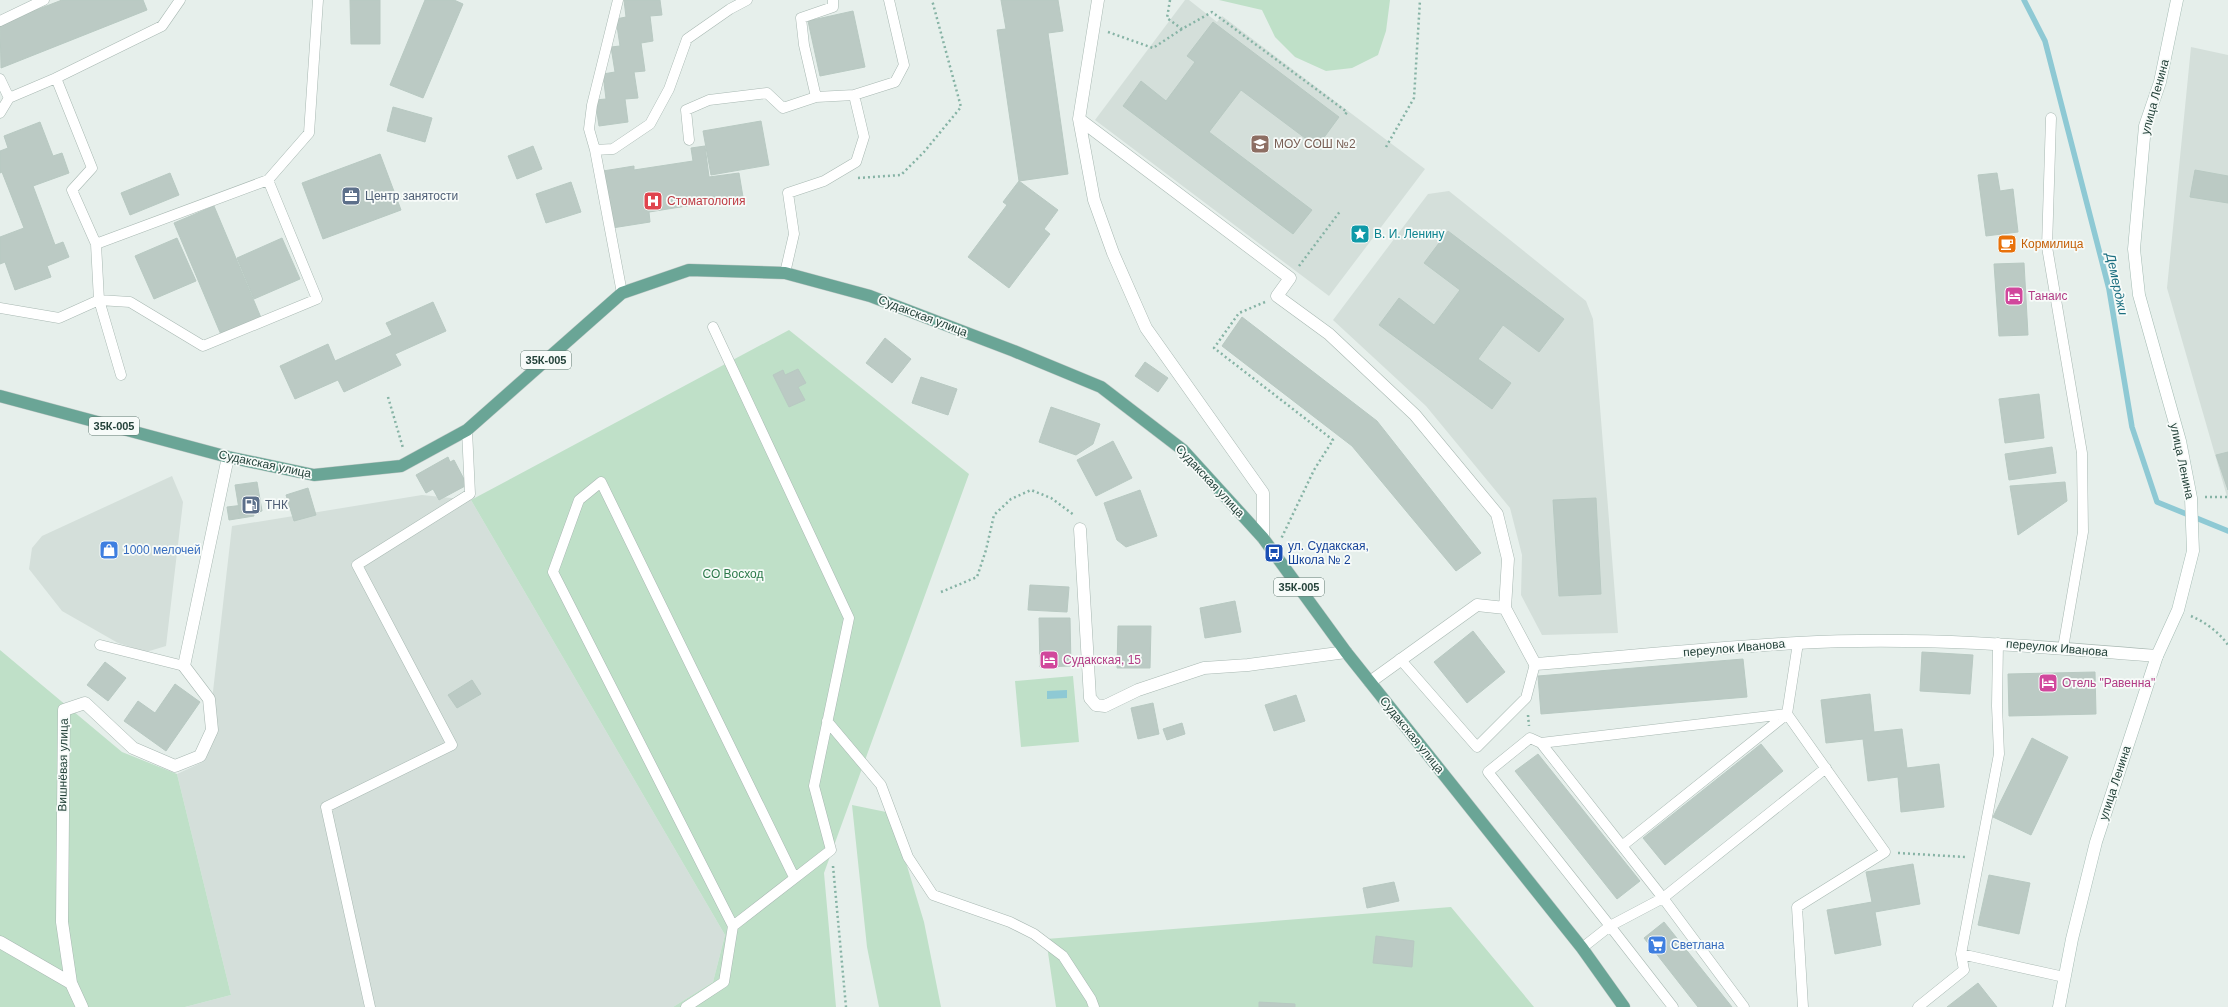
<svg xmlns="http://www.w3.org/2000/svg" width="2228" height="1007" viewBox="0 0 2228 1007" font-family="Arial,sans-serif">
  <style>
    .built { fill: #d4dfda }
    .green { fill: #bfe0c8 }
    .water { fill: #8ec9d4 }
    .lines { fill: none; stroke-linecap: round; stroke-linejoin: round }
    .stream { stroke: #8ec9d4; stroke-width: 5.5 }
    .building { fill: #bbcac4; stroke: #b8c9c2 }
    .lane-casing { stroke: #a8b8b2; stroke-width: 11 }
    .street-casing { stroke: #a8b8b2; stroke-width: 13 }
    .secondary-casing { stroke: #a4bbb3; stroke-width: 13 }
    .primary-casing { stroke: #c2cac8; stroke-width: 13 }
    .path { stroke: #86b3a5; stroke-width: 2.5; stroke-dasharray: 2 3; stroke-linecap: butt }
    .lane { stroke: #fff; stroke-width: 10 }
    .street { stroke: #fff; stroke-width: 12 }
    .secondary { stroke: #fff; stroke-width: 12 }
    .primary { stroke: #6aa596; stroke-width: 12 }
    .labels { text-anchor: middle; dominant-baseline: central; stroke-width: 3.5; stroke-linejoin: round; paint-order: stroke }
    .shield { fill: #f7fbf9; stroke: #637a73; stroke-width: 1 }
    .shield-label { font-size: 11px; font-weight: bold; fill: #24423a }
    .street-label { font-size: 12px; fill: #24423a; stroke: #f7fbf9 }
    .education-label { font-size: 12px; fill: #785e54; stroke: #f7fbf9; text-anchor: start }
    .service-label { font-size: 12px; fill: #4e5e75; stroke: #f7fbf9; text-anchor: start }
    .health-label { font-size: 12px; fill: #be3a42; stroke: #f7fbf9; text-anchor: start }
    .culture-label { font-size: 12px; fill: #0d838f; stroke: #f7fbf9; text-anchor: start }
    .food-label { font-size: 12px; fill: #c56008; stroke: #f7fbf9; text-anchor: start }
    .hotel-label { font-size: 12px; fill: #b23c85; stroke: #f7fbf9; text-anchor: start }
    .transit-label { font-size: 12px; fill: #164399; stroke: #f7fbf9; text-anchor: start }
    .shop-label { font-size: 12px; fill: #366cbe; stroke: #f7fbf9; text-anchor: start }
    .park-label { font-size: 12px; fill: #2d7a4b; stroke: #f7fbf9 }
    .water-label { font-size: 13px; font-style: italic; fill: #1c6f80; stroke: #f7fbf9 }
  </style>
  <rect width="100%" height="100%" fill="#e6efeb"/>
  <!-- built -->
  <path class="built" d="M1185 0H1189L1217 22 1222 16 1425 169 1329 296 1095 120Z
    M2191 47 2228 55V500L2167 288Z
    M1449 191 1586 301 1593 319 1618 633 1542 635 1521 595 1522 555 1510 508 1426 406 1333 320 1428 194Z
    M172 476 183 502 166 646 146 652 118 643 62 611 29 569 32 548 42 536Z
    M422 495 471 500 725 935 713 982 673 1007H185L231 995 177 774 205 761 232 526Z"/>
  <!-- green -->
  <path class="green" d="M1219 0H1390L1386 31 1378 55 1352 68 1326 71 1295 57 1275 37 1262 10Z
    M789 330 969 474 824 873 836 1007H673L713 982 725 935 471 500Z
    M0 650 122 752 177 774 231 995 185 1007H0Z
    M1073 676 1079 742 1021 747 1015 681Z
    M852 805 891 813 924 922 941 1007H879L867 947Z
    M1451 907 1534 1007H1056L1046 939Z"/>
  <!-- water -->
  <path class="water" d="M1067 690V698L1047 699V691Z"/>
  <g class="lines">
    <!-- stream -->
    <path class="stream" d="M2024 0 2045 41 2109 289 2132 427 2157 502 2228 531"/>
  </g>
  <!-- building -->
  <path class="building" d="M62 0H143L147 10 1 68 0 24Z
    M350 0H380V44H351Z
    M425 0H454L463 4 423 98 390 85Z
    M624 0H660L662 15 650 16 653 41 641 43 645 71 634 72 638 98 625 99 628 122 599 126 595 100 606 99 603 74 615 72 611 47 620 46 616 19 626 17Z
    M1001 0H1058L1063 31 1048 33 1068 174 1019 181 997 30 1006 29Z
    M853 11 865 67 820 76 808 21Z
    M1213 22 1339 117 1317 147 1241 90 1209 132 1312 210 1293 234 1123 106 1141 81 1166 101 1195 62 1187 56Z
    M393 107 432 118 425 142 387 131Z
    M761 121 769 165 711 175 703 131Z
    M40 122 53 156 62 153 69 173 33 186 55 245 63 242 69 257 47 266 51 277 15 290 5 262 0 264V237L24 228 2 172 0 173V151L8 148 4 136Z
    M533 146 542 169 517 179 508 156Z
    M705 146 709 177 739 173 743 197 649 212 650 222 612 228 603 171 634 166V170L693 161 691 148Z
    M380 154 401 210 323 239 302 183Z
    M2195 170 2228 176V203L2190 197Z
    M170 173 179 195 130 215 121 193Z
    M1997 173 2000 191 2013 189 2018 232 1986 236 1978 175Z
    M1019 181 1058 210 1044 229 1050 234 1009 288 968 257 1007 205 1003 202Z
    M571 182 581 212 546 223 536 194Z
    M214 206 262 320 222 337 174 223Z
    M1448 231 1564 319 1539 352 1503 325 1478 359 1511 383 1492 409 1379 325 1399 298 1434 325 1460 290 1424 263Z
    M177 238 196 281 154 299 135 256Z
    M282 238 300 279 254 299 237 258Z
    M2024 263 2028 335 1999 336 1994 264Z
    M433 302 446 331 395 354 401 365 344 392 338 380 295 399 280 366 328 344 335 361 392 335 386 323Z
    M1242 317 1377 421 1481 553 1456 571 1352 446 1222 346Z
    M885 338 911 359 892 383 866 363Z
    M1145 362 1168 378 1158 392 1135 376Z
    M798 369 806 383 798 387 805 400 789 407 773 375 783 370 785 375Z
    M921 377 957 389 948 415 912 403Z
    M2039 394 2044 438 2005 443 1999 399Z
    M1051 407 1100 424 1093 444 1076 455 1039 442Z
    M1113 441 1132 478 1096 496 1077 460Z
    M2052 447 2056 473 2009 480 2005 454Z
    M2228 452V490L2216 455Z
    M448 457 450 462 454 460 467 485 439 500 433 489 426 493 416 475Z
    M257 482 262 511 240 515 235 485Z
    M2065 482 2067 501 2018 535 2010 486Z
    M308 488 316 515 294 521 286 495Z
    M1140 490 1157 536 1126 547 1117 540 1104 503Z
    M1596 498 1601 594 1559 596 1553 500Z
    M252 504 254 516 229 520 227 507Z
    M1030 585 1069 587 1067 612 1028 610Z
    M1235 601 1241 632 1205 638 1200 608Z
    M1039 618H1070L1071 666 1040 667Z
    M1118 626H1151L1150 668H1117Z
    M1473 631 1505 672 1467 703 1434 662Z
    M1922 652 1973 655 1970 694 1920 691Z
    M1743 659 1747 697 1541 714 1538 676Z
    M105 662 126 678 108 701 87 685Z
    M2095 672 2096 714 2009 716 2008 674Z
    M472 680 481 694 457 708 448 695Z
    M175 684 200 702 166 751 124 721 138 701 155 713Z
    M1870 694 1874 732 1902 729 1907 768 1939 764 1944 807 1901 812 1898 777 1868 781 1863 739 1826 743 1821 700Z
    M1296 695 1305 721 1274 731 1265 705Z
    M1153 703 1159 734 1138 739 1131 708Z
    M1182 723 1185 734 1167 740 1163 729Z
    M2032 738 2068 757 2031 835 1993 817Z
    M1761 744 1783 771 1665 865 1643 838Z
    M1538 754 1640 881 1617 899 1515 771Z
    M1913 864 1920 904 1875 912 1881 945 1835 954 1827 910 1872 902 1866 872Z
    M1989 875 2030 883 2019 934 1978 925Z
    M1394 882 1399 901 1367 908 1363 888Z
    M1664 922 1732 1007H1698L1644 938Z
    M1376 936 1414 941 1412 967 1373 963Z
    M1978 983 1997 1007H1947Z
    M1259 1002 1295 1004V1007H1259Z"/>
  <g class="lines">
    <defs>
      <path id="lane" d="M618 0 592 105 589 129 595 150 622 293
        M0 21 44 0
        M56 78 162 26 180 0
        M0 79 9 98
        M816 97 804 45 801 18 833 7V0
        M0 113 9 98 56 78 92 168 72 190 96 244
        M2051 118 2047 247 2082 453 2083 532 2063 648
        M689 140 686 110 709 100 767 93 783 108 816 97 854 95
        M595 150 613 149 650 124 669 89 687 39 730 9 747 0
        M268 180 317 299 203 346 130 302 99 300 96 244 268 180 309 133 318 0
        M785 273 794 234 788 193 824 181 856 162 864 137 854 95 895 82 904 65 889 0
        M0 308 59 318 99 300 121 375
        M713 327 849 618 814 786 831 850 733 926
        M1798 643 1787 714 1885 852 1797 907 1803 1007
        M100 645 184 666
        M1400 659 1477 747 1526 698 1535 664
        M827 721 881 785 908 857 933 895 1010 922 1034 934 1063 956 1091 999 1094 1007
        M1541 743 1787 714
        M1622 846 1787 714
        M1582 948 1610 926 1488 772 1530 738 1541 743 1663 898 1610 926 1673 1007
        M1961 954 2064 977
        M370 1007 326 807 452 745 357 565 470 494 467 430
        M686 1007 724 982 733 926 553 572 579 500 601 482 794 877
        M1744 1007 1663 898 1826 768
        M1918 1007 1964 970 1961 954 1999 754 1997 706 1998 643"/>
      <path id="street" d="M1098 0 1079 119 1094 200 1113 253 1146 328 1263 493V538
        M1079 119 1290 278 1277 296 1329 334 1415 415 1497 514 1508 559 1505 608
        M1080 529 1090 698 1096 705 1105 706 1138 690 1204 668 1248 665 1346 652
        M1370 682 1477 605 1505 608 1535 664C1622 657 1710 648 1797 643 1917 636 2037 646 2157 656
        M0 942 71 983
        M82 1007 71 983 62 922 64 710 85 703 133 748 175 766 200 756 212 730 209 699 184 666 228 457"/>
      <path id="secondary" d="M2059 1007 2072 939 2096 842 2157 656 2178 610 2193 551 2191 498 2180 441 2139 295 2134 249 2145 126 2160 82 2177 0"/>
      <path id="primary" d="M0 396 228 457 314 475 401 466 467 430 622 293 689 270 785 273 870 296 1014 351 1101 387 1183 450 1263 538 1346 652 1582 948 1624 1007"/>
    </defs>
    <!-- lane casing -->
    <use href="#lane" class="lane-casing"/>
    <!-- street casing -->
    <use href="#street" class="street-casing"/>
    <!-- secondary casing -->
    <use href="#secondary" class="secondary-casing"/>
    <!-- primary casing -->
    <use href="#primary" class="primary-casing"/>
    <!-- path -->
    <path class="path" d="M1170 0 1167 18 1182 29 1212 12 1347 112 1344 116
      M1108 32 1153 48 1182 29
      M1386 147 1414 98 1420 0
      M858 178 901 175 924 152 961 107 932 0
      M1299 266 1341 210
      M1265 302 1239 313 1214 348 1333 440 1314 470 1281 539
      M388 397 403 448
      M2205 497H2228
      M941 592 977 577 986 550 994 515 1011 499 1031 490 1051 498 1074 515
      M2191 616C2205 622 2219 632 2228 645
      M1528 715 1529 726
      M1898 853 1965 857
      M833 866 846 1007"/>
    <!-- lane -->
    <use href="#lane" class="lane"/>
    <!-- street -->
    <use href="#street" class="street"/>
    <!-- secondary -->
    <use href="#secondary" class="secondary"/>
    <!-- primary -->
    <use href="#primary" class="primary"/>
  </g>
  <!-- icons -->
  <defs>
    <symbol id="school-square" viewBox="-11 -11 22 22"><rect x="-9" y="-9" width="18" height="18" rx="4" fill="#8d6e63" stroke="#f7fbf9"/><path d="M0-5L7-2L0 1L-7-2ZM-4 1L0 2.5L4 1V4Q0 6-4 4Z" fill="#fff"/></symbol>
    <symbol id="office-square" viewBox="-11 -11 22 22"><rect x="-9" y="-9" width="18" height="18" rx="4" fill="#5c6f8a" stroke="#f7fbf9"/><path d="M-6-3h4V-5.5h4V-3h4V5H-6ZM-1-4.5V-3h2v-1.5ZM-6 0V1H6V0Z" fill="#fff"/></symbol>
    <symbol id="hospital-square" viewBox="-11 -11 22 22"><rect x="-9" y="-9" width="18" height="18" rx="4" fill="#e0444e" stroke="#f7fbf9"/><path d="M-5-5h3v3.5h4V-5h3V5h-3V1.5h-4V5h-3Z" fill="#fff"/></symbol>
    <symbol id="sight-square" viewBox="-11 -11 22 22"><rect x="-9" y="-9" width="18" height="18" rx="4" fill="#0f9aa8" stroke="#f7fbf9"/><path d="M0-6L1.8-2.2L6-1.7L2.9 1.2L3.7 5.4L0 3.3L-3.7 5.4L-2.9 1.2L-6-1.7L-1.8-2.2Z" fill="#fff"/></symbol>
    <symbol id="cafe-square" viewBox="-11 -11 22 22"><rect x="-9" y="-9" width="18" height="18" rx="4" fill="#e8710a" stroke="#f7fbf9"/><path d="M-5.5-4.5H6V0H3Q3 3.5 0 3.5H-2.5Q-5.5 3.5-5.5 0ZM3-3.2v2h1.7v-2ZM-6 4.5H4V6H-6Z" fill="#fff"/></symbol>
    <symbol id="hotel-square" viewBox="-11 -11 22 22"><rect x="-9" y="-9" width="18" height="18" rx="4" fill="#d1479c" stroke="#f7fbf9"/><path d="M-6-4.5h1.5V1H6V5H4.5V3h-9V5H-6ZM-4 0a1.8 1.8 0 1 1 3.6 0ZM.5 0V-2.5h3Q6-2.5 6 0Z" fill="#fff"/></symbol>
    <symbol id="fuel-square" viewBox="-11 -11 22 22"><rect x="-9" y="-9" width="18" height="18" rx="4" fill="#5c6f8a" stroke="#f7fbf9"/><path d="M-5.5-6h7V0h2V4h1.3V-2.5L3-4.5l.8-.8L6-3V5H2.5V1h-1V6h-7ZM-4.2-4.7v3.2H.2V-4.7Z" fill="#fff"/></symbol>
    <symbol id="shop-square" viewBox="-11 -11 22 22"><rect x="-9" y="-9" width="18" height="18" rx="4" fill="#3f7fe0" stroke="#f7fbf9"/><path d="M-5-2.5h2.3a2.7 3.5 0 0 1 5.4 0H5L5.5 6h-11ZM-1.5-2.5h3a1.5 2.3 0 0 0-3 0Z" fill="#fff"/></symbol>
    <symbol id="bus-square" viewBox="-11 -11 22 22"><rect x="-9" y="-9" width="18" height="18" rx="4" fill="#1a4fb4" stroke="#f7fbf9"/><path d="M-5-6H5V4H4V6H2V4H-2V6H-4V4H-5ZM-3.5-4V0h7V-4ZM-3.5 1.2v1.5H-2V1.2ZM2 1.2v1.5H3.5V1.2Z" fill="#fff"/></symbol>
    <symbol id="supermarket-square" viewBox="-11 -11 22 22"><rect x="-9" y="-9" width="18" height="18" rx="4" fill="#3f7fe0" stroke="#f7fbf9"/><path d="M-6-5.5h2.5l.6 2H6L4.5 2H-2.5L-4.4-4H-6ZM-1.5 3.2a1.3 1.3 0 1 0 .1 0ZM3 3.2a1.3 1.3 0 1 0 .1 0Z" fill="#fff"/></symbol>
  </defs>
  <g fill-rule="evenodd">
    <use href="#school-square" x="1249" y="133" width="22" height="22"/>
    <use href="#office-square" x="340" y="185" width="22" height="22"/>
    <use href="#hospital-square" x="642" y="190" width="22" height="22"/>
    <use href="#sight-square" x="1349" y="223" width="22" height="22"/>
    <use href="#cafe-square" x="1996" y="233" width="22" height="22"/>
    <use href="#hotel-square" x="2003" y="285" width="22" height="22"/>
    <use href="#fuel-square" x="240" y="494" width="22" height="22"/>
    <use href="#shop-square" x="98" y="539" width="22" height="22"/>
    <use href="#bus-square" x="1263" y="542" width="22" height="22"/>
    <use href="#hotel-square" x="1038" y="649" width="22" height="22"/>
    <use href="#hotel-square" x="2037" y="672" width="22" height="22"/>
    <use href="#supermarket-square" x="1646" y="934" width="22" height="22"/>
  </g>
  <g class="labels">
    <!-- shield labels -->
    <g class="shield">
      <rect x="521" y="351" width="50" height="18" rx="3"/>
      <rect x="89" y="417" width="50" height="18" rx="3"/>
      <rect x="1274" y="578" width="50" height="18" rx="3"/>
    </g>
    <g class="shield-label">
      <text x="546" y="360">35К-005</text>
      <text x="114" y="426">35К-005</text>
      <text x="1299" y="587">35К-005</text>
    </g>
    <!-- street labels -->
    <g class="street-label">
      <text transform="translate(2155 97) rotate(-75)">улица Ленина</text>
      <text transform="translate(923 316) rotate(21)">Судакская улица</text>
      <text transform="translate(2182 461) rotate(78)">улица Ленина</text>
      <text transform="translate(265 464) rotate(12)">Судакская улица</text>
      <text transform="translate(1210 481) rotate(47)">Судакская улица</text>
      <text transform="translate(1734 648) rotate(-5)">переулок Иванова</text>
      <text transform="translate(2057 648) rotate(5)">переулок Иванова</text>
      <text transform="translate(1412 735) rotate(51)">Судакская улица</text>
      <text transform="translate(63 765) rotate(-89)">Вишнёвая улица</text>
      <text transform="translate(2115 783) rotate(-72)">улица Ленина</text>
    </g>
    <!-- education labels -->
    <g class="education-label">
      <text x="1274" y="144">МОУ СОШ №2</text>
    </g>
    <!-- service labels -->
    <g class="service-label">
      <text x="365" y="196">Центр занятости</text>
      <text x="265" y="505">ТНК</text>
    </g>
    <!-- health labels -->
    <g class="health-label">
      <text x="667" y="201">Стоматология</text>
    </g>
    <!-- culture labels -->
    <g class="culture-label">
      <text x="1374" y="234">В. И. Ленину</text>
    </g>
    <!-- food labels -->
    <g class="food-label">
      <text x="2021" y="244">Кормилица</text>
    </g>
    <!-- hotel labels -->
    <g class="hotel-label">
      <text x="2028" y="296">Танаис</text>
      <text x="1063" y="660">Судакская, 15</text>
      <text x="2062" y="683">Отель "Равенна"</text>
    </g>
    <!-- transit labels -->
    <g class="transit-label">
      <text x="1288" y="546">ул. Судакская,<tspan x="1288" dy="14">Школа № 2</tspan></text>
    </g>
    <!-- shop labels -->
    <g class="shop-label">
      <text x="123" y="550">1000 мелочей</text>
      <text x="1671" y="945">Светлана</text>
    </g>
    <!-- park labels -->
    <g class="park-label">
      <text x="733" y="574">СО Восход</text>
    </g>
    <!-- water labels -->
    <g class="water-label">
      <text transform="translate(2117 284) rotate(78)">Демерджи</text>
    </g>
  </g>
</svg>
